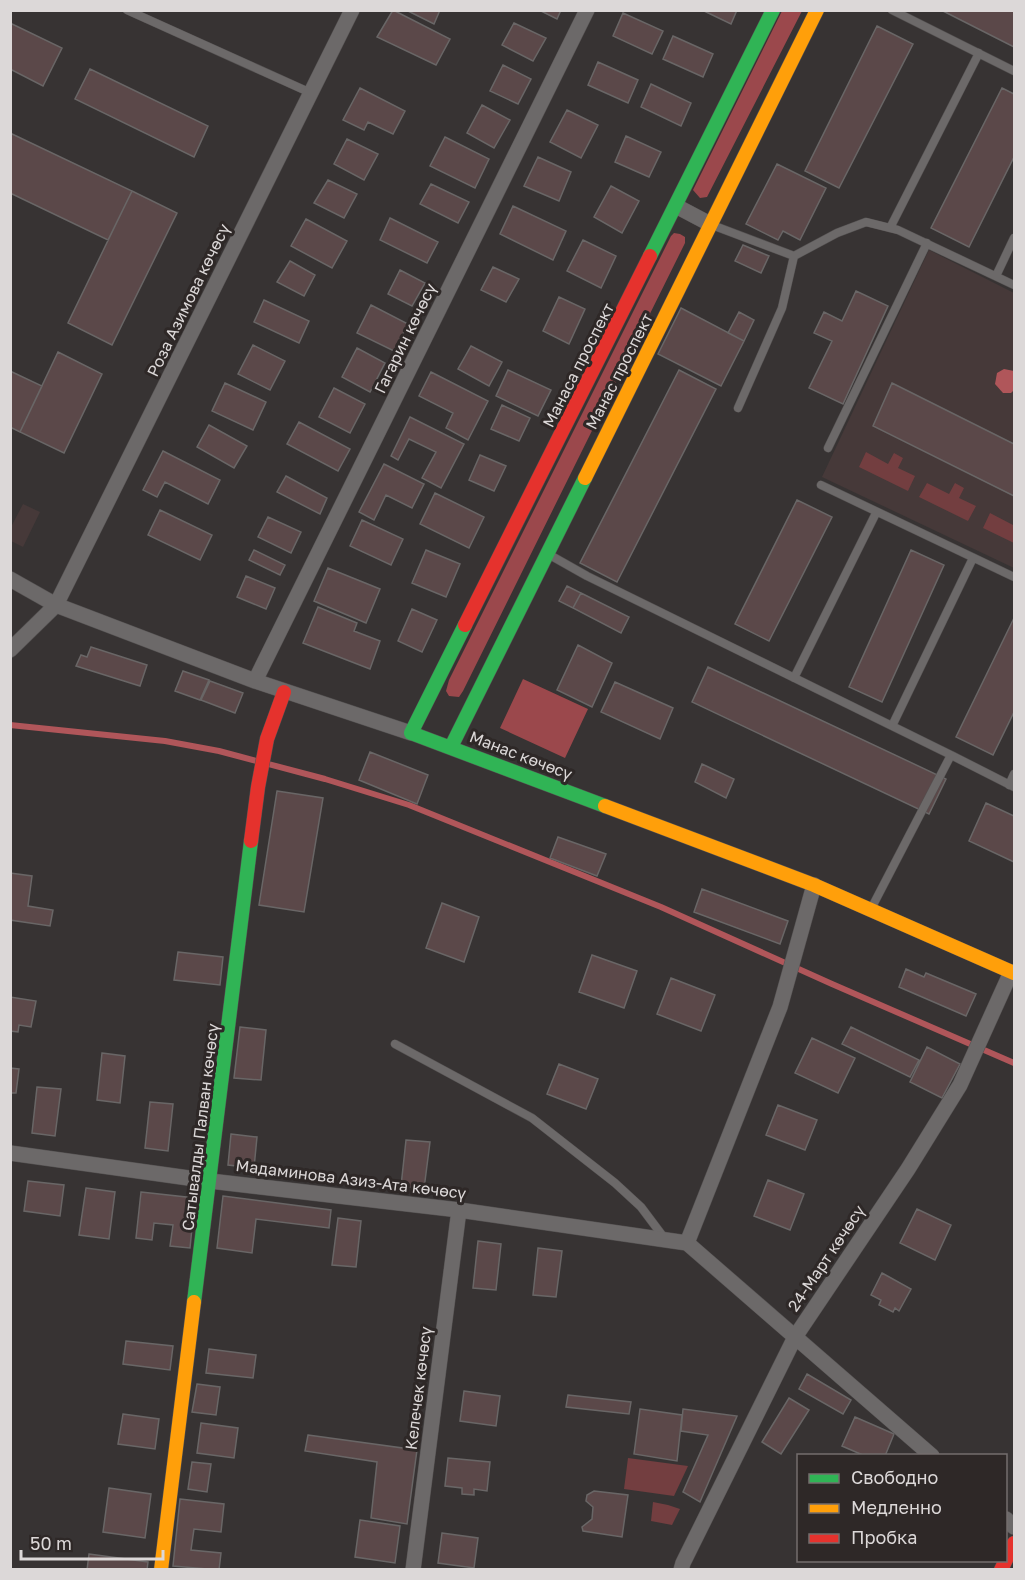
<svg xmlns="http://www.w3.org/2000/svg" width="1025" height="1580" viewBox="0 0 1025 1580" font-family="'Golos Text',sans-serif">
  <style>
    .built { fill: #463939 }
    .green { fill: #733e40 }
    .forest { fill: #9b484c }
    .water { fill: #b0565a }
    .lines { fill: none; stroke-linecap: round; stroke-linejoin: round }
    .stream { stroke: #b0565a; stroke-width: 6 }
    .building { fill: #5b4849; stroke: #696666; stroke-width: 1.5 }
    .lane-casing { stroke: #545151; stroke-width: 9 }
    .street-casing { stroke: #545151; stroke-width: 16 }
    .fast-casing { stroke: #545151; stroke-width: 15 }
    .slow-casing { stroke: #545151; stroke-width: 15 }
    .jam-casing { stroke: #545151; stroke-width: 15 }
    .lane { stroke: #6c6969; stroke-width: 8 }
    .street { stroke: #6c6969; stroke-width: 15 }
    .fast { stroke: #30b455; stroke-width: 14 }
    .slow { stroke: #ff9f0a; stroke-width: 14 }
    .jam { stroke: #e5322d; stroke-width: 14 }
    .labels { text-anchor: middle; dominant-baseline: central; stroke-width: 6; stroke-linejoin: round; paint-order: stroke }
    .street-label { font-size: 16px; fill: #dcd8d8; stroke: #2e2827 }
  </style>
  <rect width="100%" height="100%" fill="#373333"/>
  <!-- built -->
  <path class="built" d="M929 250 1014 293V568L822 477Z
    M23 504 40 512 23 547 11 541 10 529Z"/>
  <!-- green -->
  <path class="green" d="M866 452 888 464 894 453 903 458 898 468 915 476 908 491 859 467Z
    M927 483 949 494 955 483 964 488 959 498 976 506 968 521 919 497Z
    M990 513 1013 525 1014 522V543L983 528Z
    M628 1458 688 1466 674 1496 624 1489Z
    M653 1502 668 1505 680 1509 672 1525 651 1521Z"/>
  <!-- forest -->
  <path class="forest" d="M782 11H802L707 197 700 198 693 190Z
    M674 233 680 234 685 237V243L463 691 459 697 449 696 446 691 449 680 671 236Z
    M523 679 588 709 565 758 500 728Z"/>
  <!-- water -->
  <path class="water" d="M1004 369 1014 371V390L1011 393H1003L995 384 997 373Z"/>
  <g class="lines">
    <!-- stream -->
    <path class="stream" d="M10 725 165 741 219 751 325 779 409 805 661 907 832 984 1014 1063"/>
  </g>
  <!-- building -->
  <path class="building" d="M393 10 450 39 436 65 377 37Z
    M406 10H440L434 24Z
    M539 10H561L557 19Z
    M702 10H737L731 24Z
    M941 10H1014V47Z
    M623 13 663 31 652 54 613 36Z
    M10 23 62 48 43 86 10 69Z
    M514 23 546 38 533 61 502 45Z
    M877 26 913 44 839 188 805 171Z
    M673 36 713 54 703 77 663 59Z
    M598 62 638 80 628 103 588 85Z
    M503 65 531 79 518 104 490 91Z
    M90 69 208 126 194 157 75 99Z
    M651 84 691 103 681 126 641 107Z
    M360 88 405 111 393 134 368 122 364 130 343 120Z
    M1002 88 1014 94V157L969 247 931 228Z
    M482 105 510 120 494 148 467 133Z
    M567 110 598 125 581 158 550 142Z
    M10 133 132 191 108 240 10 193Z
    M626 136 661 152 649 177 615 162Z
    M445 137 489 159 475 188 430 166Z
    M347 139 378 154 364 180 334 164Z
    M538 157 571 172 559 201 524 186Z
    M777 164 826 188 800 240 783 231 778 240 746 224Z
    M328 180 357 194 344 218 314 203Z
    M431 184 469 202 458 223 420 204Z
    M611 186 639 201 622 233 594 217Z
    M132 191 177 213 112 345 68 323Z
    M513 206 566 231 553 260 500 234Z
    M390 218 438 242 427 263 380 240Z
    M306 219 347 241 332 268 291 246Z
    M583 240 616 256 601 288 567 271Z
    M743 245 769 256 761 273 735 261Z
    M290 261 315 275 304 296 277 282Z
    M493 267 519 279 506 302 481 290Z
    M400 270 425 283 412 306 388 294Z
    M856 291 888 306 843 404 809 388 832 341 814 333 824 312 842 321Z
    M559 297 585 309 569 344 543 331Z
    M264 300 309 321 299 343 254 322Z
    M371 305 408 324 394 351 357 333Z
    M681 308 744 341 721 386 658 354Z
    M739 312 754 320 744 341 728 333Z
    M253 345 285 361 270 390 238 374Z
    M471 346 502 362 489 386 458 369Z
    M357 348 385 363 370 392 342 377Z
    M58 352 102 374 64 453 20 432Z
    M508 370 551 390 538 416 496 396Z
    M679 370 716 389 617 582 580 563Z
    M10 371 42 386 20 432 10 427Z
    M431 372 488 401 468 440 446 428 453 413 419 396Z
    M225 383 266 402 253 430 212 411Z
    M892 383 1014 444V496L873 426Z
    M334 388 365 404 350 433 319 417Z
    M502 405 530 418 519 441 491 429Z
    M410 417 464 444 441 488 422 478 436 452 409 439 398 460 391 456Z
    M299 422 350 449 338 471 287 444Z
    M209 425 247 446 234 468 197 447Z
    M163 451 220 480 208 504 165 482 157 497 143 490Z
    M480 455 506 466 494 491 469 480Z
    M384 464 424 484 412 508 386 495 374 520 359 512Z
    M286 476 327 498 320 514 277 492Z
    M435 493 484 517 469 548 420 524Z
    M797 500 832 517 769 641 735 624Z
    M160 510 212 535 200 560 148 535Z
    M268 517 301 532 291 553 258 537Z
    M362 520 403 539 391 565 350 546Z
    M254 550 285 565 280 575 249 560Z
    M426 550 460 564 446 597 412 583Z
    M911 550 944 565 882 702 849 687Z
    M328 568 380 589 366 623 314 601Z
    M246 576 275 588 266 609 237 597Z
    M567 586 581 593 573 608 559 601Z
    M581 593 629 617 621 633 573 608Z
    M318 607 357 623 354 631 380 641 370 669 303 643Z
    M412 609 437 620 422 652 398 641Z
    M1014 618V712L993 755 956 737Z
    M578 645 612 663 592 707 557 690Z
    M91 647 147 665 140 686 76 666 81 655 87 657Z
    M708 667 946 779 929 814 692 702Z
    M183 671 209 680 200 700 175 691Z
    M210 681 243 693 235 713 201 700Z
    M615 682 673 708 660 739 601 712Z
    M370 752 428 775 417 804 359 780Z
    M702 764 734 779 726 798 695 782Z
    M277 791 323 798 304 912 259 905Z
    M986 803 1014 816V862L969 841Z
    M558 837 606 854 597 876 550 858Z
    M10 873 32 876 28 906 53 910 50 926 10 920Z
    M702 889 788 921 780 944 694 912Z
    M442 903 479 917 464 962 426 948Z
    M178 952 223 957 220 985 174 980Z
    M592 955 637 971 624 1008 579 992Z
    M906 969 924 977 926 973 976 994 966 1016 899 987Z
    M671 978 715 995 701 1031 657 1014Z
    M10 997 36 1001 31 1027 19 1025 18 1032 10 1031Z
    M240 1027 266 1030 261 1080 234 1078Z
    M851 1027 919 1060 910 1077 842 1044Z
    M812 1038 855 1058 838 1093 795 1073Z
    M927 1047 960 1064 942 1098 910 1082Z
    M102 1053 125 1056 120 1103 97 1100Z
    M559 1064 598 1079 586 1109 547 1094Z
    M10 1068 19 1069 16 1093H10Z
    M37 1087 61 1089 55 1136 32 1133Z
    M150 1102 173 1104 168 1151 145 1148Z
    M778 1105 817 1120 805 1150 766 1135Z
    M231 1134 257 1137 254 1168 228 1165Z
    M406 1140 430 1142 424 1189 401 1186Z
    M768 1180 804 1194 790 1230 754 1216Z
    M28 1181 64 1185 60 1216 24 1211Z
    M86 1188 115 1192 109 1239 79 1235Z
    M141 1192 195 1198 190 1248 170 1246 173 1225 154 1223 152 1240 136 1238Z
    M223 1196 331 1210 329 1228 256 1219 252 1253 217 1248Z
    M917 1209 951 1225 935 1260 900 1243Z
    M338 1218 361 1221 356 1267 332 1265Z
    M478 1241 501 1244 496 1290 473 1288Z
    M538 1248 562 1251 556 1297 533 1295Z
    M882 1273 911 1289 899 1311 895 1308 893 1312 879 1305 881 1300 871 1295Z
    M126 1341 173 1346 170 1370 123 1364Z
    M209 1349 256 1355 253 1378 206 1373Z
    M807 1374 851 1400 843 1414 799 1389Z
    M197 1384 220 1387 216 1415 192 1412Z
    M464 1391 500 1396 496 1426 460 1421Z
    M568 1395 631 1402 629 1414 566 1407Z
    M789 1398 809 1410 781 1454 762 1442Z
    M640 1409 682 1415 677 1461 634 1454Z
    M683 1409 737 1416 700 1502 683 1492 708 1435 681 1431Z
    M123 1414 159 1419 155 1449 118 1444Z
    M855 1417 894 1434 885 1456H865L842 1446Z
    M201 1423 238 1428 234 1458 197 1453Z
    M308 1435 417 1450 407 1524 371 1518 377 1462 305 1451Z
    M448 1458 490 1462 487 1491 474 1489V1495L462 1494V1488L445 1486Z
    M192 1462 211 1464 207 1492 188 1489Z
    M109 1488 151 1494 145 1538 103 1532Z
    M594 1491 628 1495 622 1537 583 1531 582 1527 592 1519 593 1507 586 1501 587 1495Z
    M180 1499 224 1504 221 1532 194 1529 191 1550 221 1553 219 1570 173 1566Z
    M360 1520 400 1526 395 1563 355 1557Z
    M442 1533 478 1538 474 1568 438 1563Z
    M89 1554 148 1562 147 1570H87Z"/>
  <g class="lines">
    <defs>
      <path id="lane" d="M127 10 311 93
        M892 10 1014 71
        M712 225 794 256 837 233 866 222 898 230 1014 285
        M890 228 979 53
        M996 276 1014 238
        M738 408 782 308 794 256
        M828 448 927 243
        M821 485 1014 577
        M548 554 587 576 951 755 872 907
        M794 678 876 513
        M892 726 973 558
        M951 755 1014 787
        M1009 785 1014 774
        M395 1044 532 1118 615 1183 641 1207 665 1239"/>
      <path id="street" d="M676 206 710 224
        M10 579 56 605 255 681 411 733
        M10 650 56 605 352 10
        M255 681 587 10
        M10 1153 210 1181 459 1210 687 1243
        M687 1243 780 1007 814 885
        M687 1243 932 1456
        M1006 1519 1014 1527
        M413 1570 459 1210
        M681 1570 683 1563 795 1337 908 1169 960 1085 1011 972"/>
      <path id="fast" d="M650 256 773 10
        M465 625 411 733 605 806
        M451 747 585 478
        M194 1302 251 841"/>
      <path id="slow" d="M585 478 817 10
        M605 806 814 885 1014 973
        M161 1570 194 1302"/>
      <path id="jam" d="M465 625 650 256
        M251 841 258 787 267 739 284 692
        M1001 1570 1014 1543"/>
    </defs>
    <!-- lane casing -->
    <use href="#lane" class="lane-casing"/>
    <!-- street casing -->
    <use href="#street" class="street-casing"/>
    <!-- fast casing -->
    <use href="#fast" class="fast-casing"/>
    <!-- slow casing -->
    <use href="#slow" class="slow-casing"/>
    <!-- jam casing -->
    <use href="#jam" class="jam-casing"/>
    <!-- lane -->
    <use href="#lane" class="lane"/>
    <!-- street -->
    <use href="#street" class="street"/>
    <!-- fast -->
    <use href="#fast" class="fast"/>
    <!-- slow -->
    <use href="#slow" class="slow"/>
    <!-- jam -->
    <use href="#jam" class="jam"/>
  </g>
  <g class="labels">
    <!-- street labels -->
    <g class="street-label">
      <text transform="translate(188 300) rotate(-64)">Роза Азимова көчөсү</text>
      <text transform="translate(405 338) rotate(-64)">Гагарин көчөсү</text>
      <text transform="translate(578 365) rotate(-63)">Манаса проспект</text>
      <text transform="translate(619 371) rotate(-63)">Манас проспект</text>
      <text transform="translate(521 755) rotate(21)">Манас көчөсү</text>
      <text transform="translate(200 1127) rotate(-83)">Сатывалды Палван көчөсү</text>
      <text transform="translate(351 1179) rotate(7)">Мадаминова Азиз-Ата көчөсү</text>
      <text transform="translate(826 1258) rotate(-56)">24-Март көчөсү</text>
      <text transform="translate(418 1388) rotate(-83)">Келечек көчөсү</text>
    </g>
  </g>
  <!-- border -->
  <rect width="1025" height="1580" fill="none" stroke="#dcd8d8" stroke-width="24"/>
  <!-- legend -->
  <rect x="797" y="1454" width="210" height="108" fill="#2e2827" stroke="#746e6e" stroke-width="1.5"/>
  <rect x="809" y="1474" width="30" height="9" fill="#30b455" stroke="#746e6e" stroke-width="1.5"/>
  <text x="851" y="1484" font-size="18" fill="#dcd8d8">Свободно</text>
  <rect x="809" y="1504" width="30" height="9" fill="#ff9f0a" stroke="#746e6e" stroke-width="1.5"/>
  <text x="851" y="1514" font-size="18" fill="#dcd8d8">Медленно</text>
  <rect x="809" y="1534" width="30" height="9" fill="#e5322d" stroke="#746e6e" stroke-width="1.5"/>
  <text x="851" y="1544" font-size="18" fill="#dcd8d8">Пробка</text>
  <!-- scale -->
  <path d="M21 1550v9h142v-9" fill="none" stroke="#dcd8d8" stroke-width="3"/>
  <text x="30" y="1550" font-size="18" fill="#dcd8d8" stroke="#2e2827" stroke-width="4.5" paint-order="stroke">50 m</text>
</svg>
